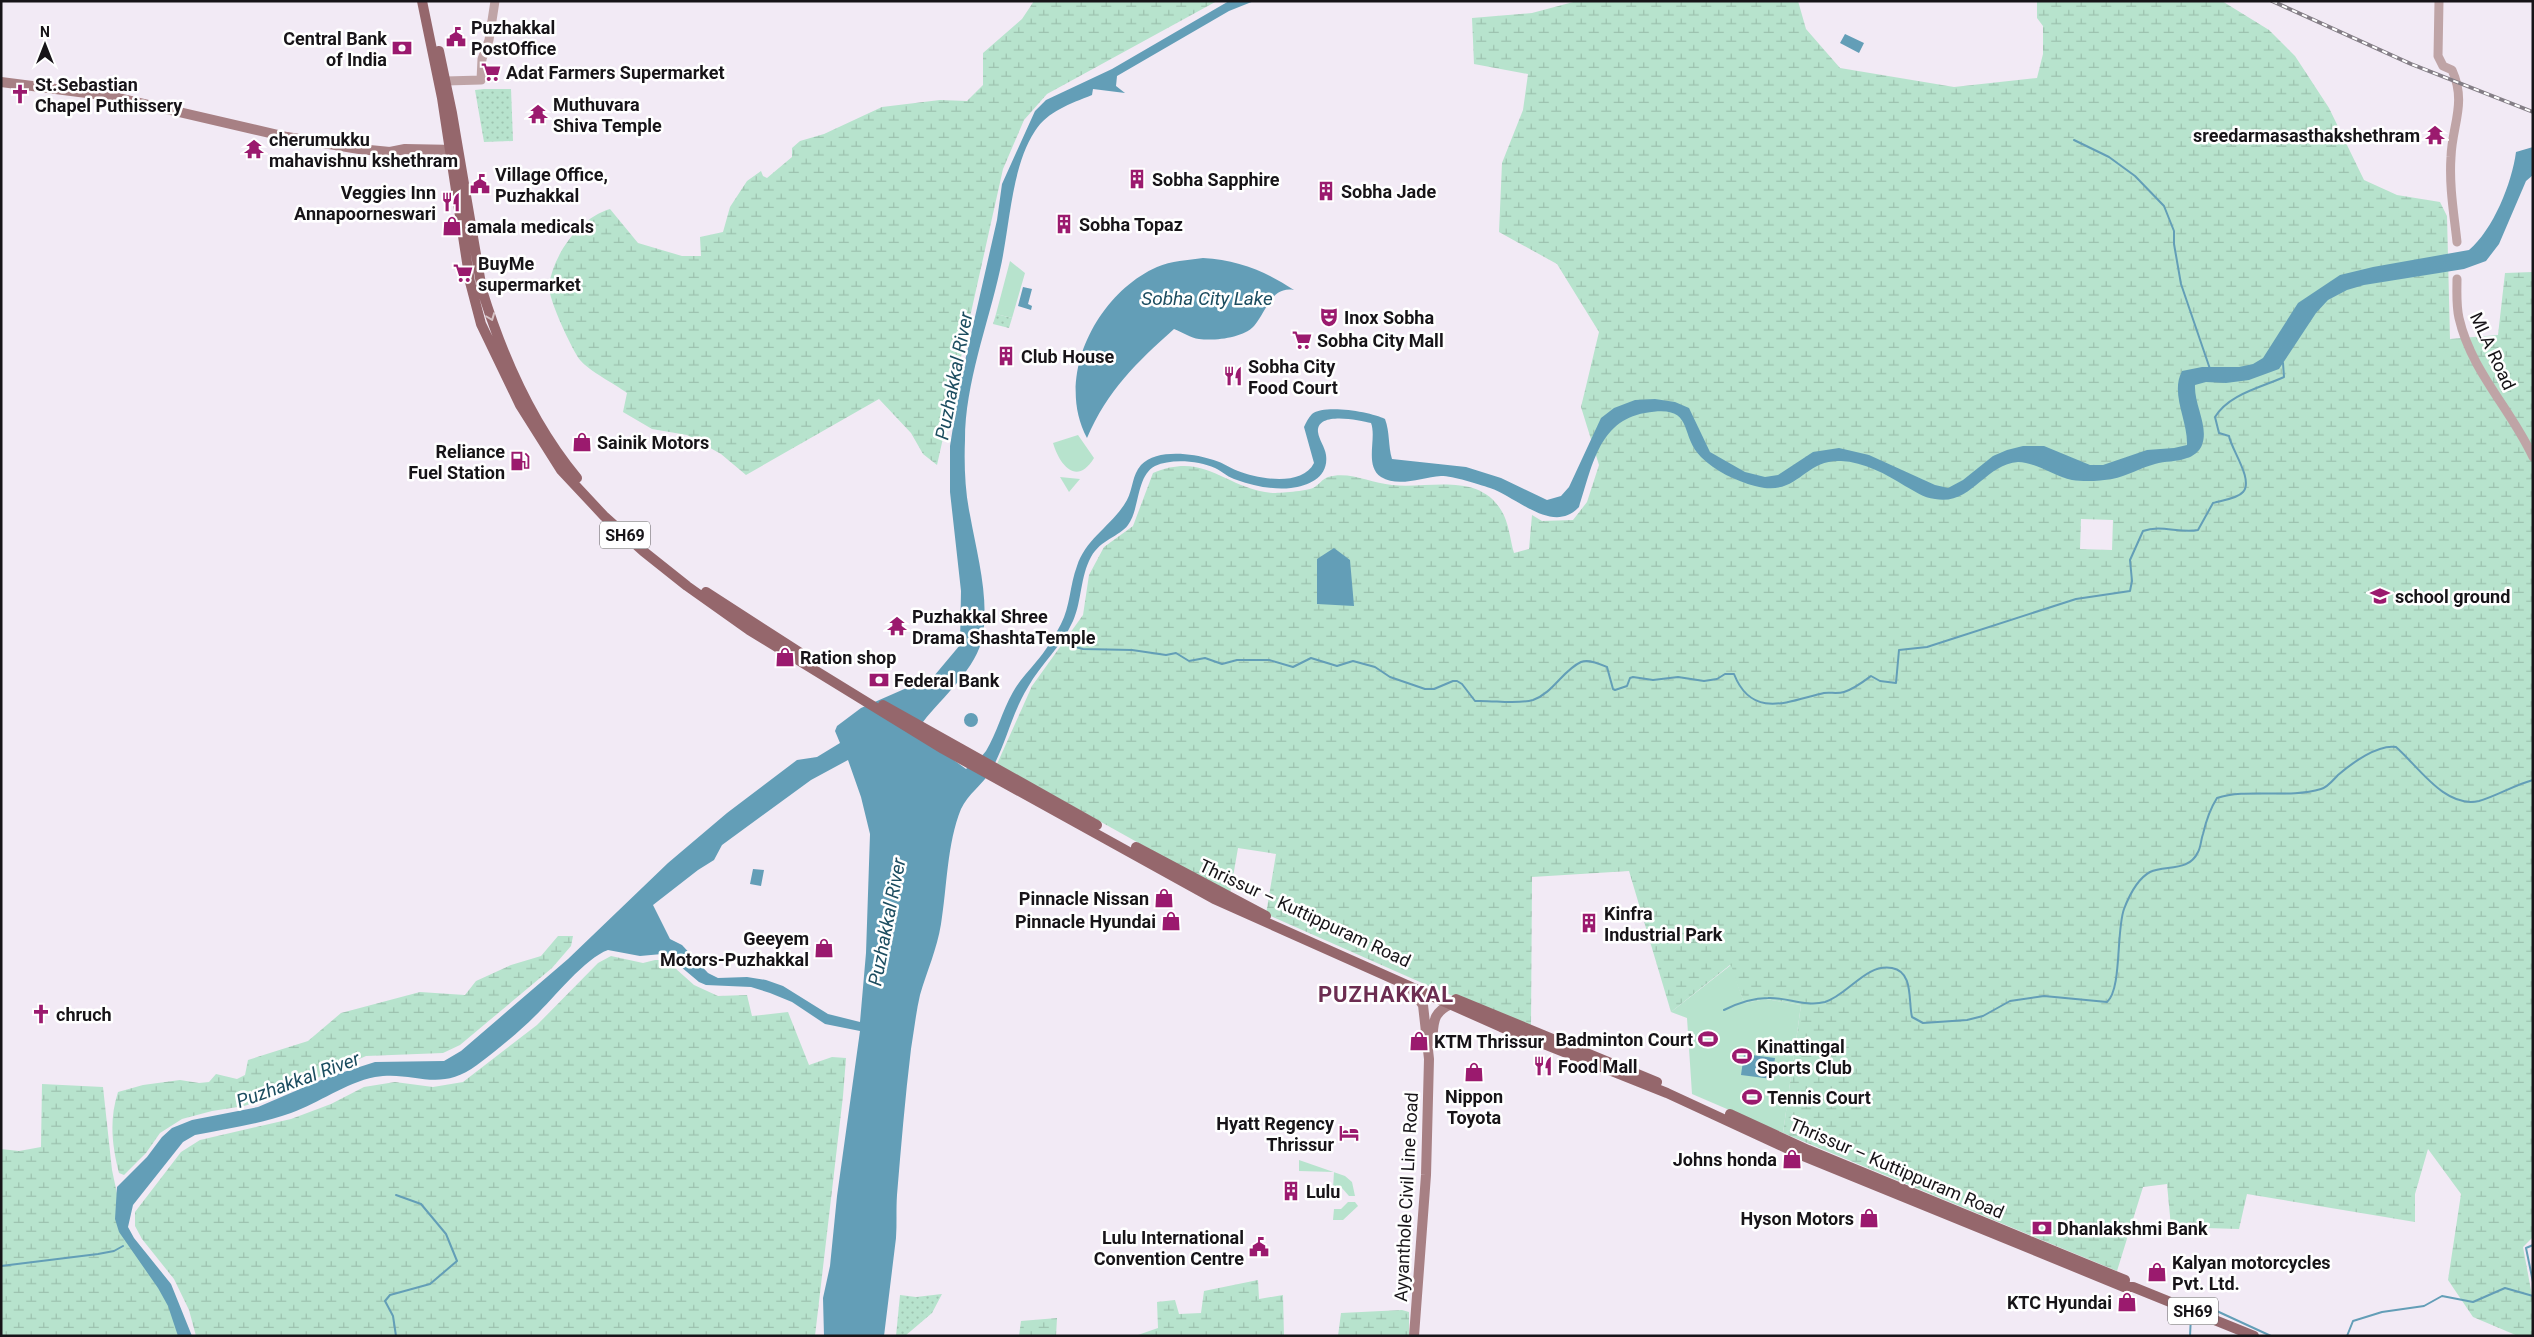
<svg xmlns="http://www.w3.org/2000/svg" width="2534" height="1337" viewBox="0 0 2534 1337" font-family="Roboto,sans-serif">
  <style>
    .grass { fill: url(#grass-tufts) }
    .wetland { fill: url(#wetland-marsh); fill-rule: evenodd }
    .park { fill: url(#park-dots) }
    .garden { fill: #b7e3cd }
    .water { fill: #639eb7; fill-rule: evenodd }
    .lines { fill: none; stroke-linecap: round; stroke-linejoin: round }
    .stream { stroke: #639eb7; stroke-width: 2 }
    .tertiary { stroke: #bfa4a6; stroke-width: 9 }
    .secondary { stroke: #a78084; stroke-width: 10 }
    .primary { stroke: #95676c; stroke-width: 10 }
    .rail-casing { stroke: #847e86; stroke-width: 4 }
    .rail { stroke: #fff; stroke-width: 2; stroke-dasharray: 5.5; stroke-linecap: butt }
    .oneway { stroke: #d5c2c4 }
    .labels { text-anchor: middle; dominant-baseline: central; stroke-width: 5; stroke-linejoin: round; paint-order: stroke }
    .shield { fill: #fff; stroke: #5d5a5d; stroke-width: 1 }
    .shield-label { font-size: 16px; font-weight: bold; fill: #171418 }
    .poi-label { font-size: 18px; font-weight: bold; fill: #171418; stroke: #fff; text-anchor: start }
    .street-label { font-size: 18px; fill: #171418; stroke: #fff }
    .water-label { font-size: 19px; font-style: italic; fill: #1c4d60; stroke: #fff }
    .district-label { font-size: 22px; font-weight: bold; letter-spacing: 1px; fill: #6c2d51; stroke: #fff }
  </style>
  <defs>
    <pattern id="grass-tufts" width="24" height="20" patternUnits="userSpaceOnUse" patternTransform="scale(1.25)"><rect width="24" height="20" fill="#b7e3cd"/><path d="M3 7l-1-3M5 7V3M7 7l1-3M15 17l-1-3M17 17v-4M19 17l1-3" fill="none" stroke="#9dc2af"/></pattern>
    <pattern id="wetland-marsh" width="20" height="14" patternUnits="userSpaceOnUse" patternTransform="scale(1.25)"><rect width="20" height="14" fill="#b7e3cd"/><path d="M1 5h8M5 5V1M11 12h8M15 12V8" fill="none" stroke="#9dc2af"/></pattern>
    <pattern id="park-dots" width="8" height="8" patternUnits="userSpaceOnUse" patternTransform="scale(1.25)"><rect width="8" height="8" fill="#b7e3cd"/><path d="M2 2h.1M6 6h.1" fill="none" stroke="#9dc2af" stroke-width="1.8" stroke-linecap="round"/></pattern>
  </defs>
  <rect width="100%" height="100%" fill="#f2eaf5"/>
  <!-- grass -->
  <path class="grass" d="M1060 477 1080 479 1069 492Z"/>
  <!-- wetland -->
  <path class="wetland" d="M1034 1H1217L1047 94 1024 120 1003 169 937 465 923 454 911 433 879 399 746 475 721 454 687 435 652 429 623 412 627 393C615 384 589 371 580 360 572 350 548 298 549 286 553 255 579 218 610 209L638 243 682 256H701L700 237 723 232 730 207 747 181 761 171 763 176 767 178 792 157V148L800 141 824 134 882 107 940 100 967 101 983 85V53L1022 19Z
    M1577 1H1798L1806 29 1840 68 1954 87 2037 78 2043 54V26L2037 18V1H2222L2269 30 2295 56 2329 108 2364 180 2397 195 2440 202 2447 216 2450 339 2498 335 2505 273 2533 272V1237L2523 1247 2533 1301V1336H2518L2473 1317 2448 1280 2461 1194 2428 1149 2415 1194V1222L2247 1194 2239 1229 2171 1227 2167 1184 2143 1187 2117 1271 1783 1133 1801 1005 1766 999 1744 1003 1730 965 1671 1012 1629 871 1532 877 1531 1027 1438 990 1266 914 1276 854 1238 848 1230 894 997 764 1032 686 1083 615 1089 575 1104 547 1133 526 1153 473C1206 451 1223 488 1272 493 1279 493 1307 491 1313 488 1319 485 1322 479 1328 477 1350 471 1370 483 1392 485 1428 489 1478 472 1501 510 1509 522 1510 540 1514 553L1529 549 1532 515 1542 521 1573 520 1587 502 1599 465 1581 407 1599 332 1557 264 1499 232 1502 163 1523 110 1528 74 1474 64 1472 18 1532 13ZM2081 519 2113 520 2112 550 2080 549Z
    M558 936H573L571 946 552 968 460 1045 443 1053 366 1056 279 1095 244 1106 212 1111 182 1119 160 1133 146 1153 124 1175 119 1173C112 1145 109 1120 118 1092L143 1085 180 1080 199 1083 209 1082 216 1074 237 1079 245 1075 248 1060 308 1041 341 1013 420 992 465 995 476 981 511 965 541 956Z
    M611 956 643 963 655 960H666L694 985 718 996 747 995 752 1016 788 1012 809 1065 832 1057 846 1058 843 1096 815 1336H196L189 1310 174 1279 142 1239 135 1226V1212L181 1152 200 1140 291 1119 331 1104 364 1087 395 1082 433 1087 463 1082 537 1025 598 963Z
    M42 1084 103 1087 112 1170 125 1231 164 1288 181 1336H1V1149L19 1151 41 1147Z
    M1258 1280 1259 1299 1283 1295 1284 1336H1135L1158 1328 1157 1302 1175 1300 1179 1314 1201 1313 1204 1291Z
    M1402 1310 1409 1312V1336H1338L1341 1313Z
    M1057 1318 1056 1336H1019L1021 1321Z"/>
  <!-- park -->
  <path class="park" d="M484 89H511L513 141 484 142 475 90Z
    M996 314 1012 318 1009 328 993 324Z
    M942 1294 932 1313 905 1336H896L900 1295 916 1297Z"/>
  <!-- garden -->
  <path class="garden" d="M1010 261 1025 273 1012 318 996 314Z
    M1078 435 1094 458C1077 486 1060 466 1053 443Z
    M1731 965 1744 1003 1766 999 1801 1005 1783 1133 1692 1094 1687 1018 1671 1012Z
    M1299 1160 1345 1176 1352 1182 1355 1196H1349L1342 1188H1333L1334 1172 1299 1171Z
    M1348 1202H1355L1358 1206 1343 1220H1333L1334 1209H1341Z"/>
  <!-- water -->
  <path class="water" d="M1229 1H1254L1229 11 1117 76 1116 86 1125 93 1093 89 1092 95C1070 104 1048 111 1035 131 1011 167 1010 227 1000 270 988 325 965 383 965 440 964 464 965 492 970 515 977 554 989 596 983 635 977 669 943 696 923 722L940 750 966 769C973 763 981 758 986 751 997 733 1002 711 1013 692 1019 681 1028 672 1036 662 1045 652 1054 637 1061 624 1070 607 1070 584 1077 566 1086 538 1113 525 1127 500 1133 489 1132 475 1141 465 1156 449 1191 453 1210 459 1220 461 1228 467 1238 471 1259 479 1302 487 1314 463L1304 427C1306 423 1308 418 1312 414 1325 404 1371 412 1385 419 1390 432 1388 446 1392 459L1466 467 1501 478 1547 500 1561 496 1569 487 1601 418 1614 408 1635 400 1655 399 1675 402 1689 408 1710 452 1745 472 1765 477 1778 475 1813 452 1839 448 1869 455 1935 485 1948 488 1963 480 1993 456 2007 450 2023 446H2044L2090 465H2103L2147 450 2174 448 2187 445C2188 420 2170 394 2182 371L2202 367H2239L2253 364 2263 358 2298 303 2340 275 2373 267 2469 250C2493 230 2512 183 2516 152L2533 147V175L2526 181 2499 244 2486 261 2464 269 2364 285 2347 290 2328 300 2316 313 2279 369 2249 380 2226 383 2206 382 2195 385C2194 405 2209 426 2202 445 2200 451 2192 457 2187 458 2177 462 2165 461 2155 464 2140 468 2127 476 2112 479 2100 481 2085 482 2072 480 2054 476 2035 462 2018 462 1985 464 1971 506 1935 499 1923 498 1915 491 1905 486 1886 474 1864 462 1841 461 1803 459 1798 498 1755 486 1736 481 1715 471 1701 457 1678 434 1696 404 1645 413 1598 421 1592 468 1579 507 1553 535 1517 497 1490 488 1478 484 1453 476 1441 476 1422 477 1399 488 1381 477 1364 466 1377 438 1371 423 1359 420 1316 411 1318 432 1319 440 1325 447 1326 455 1329 477 1309 486 1291 488 1274 490 1253 486 1237 480 1229 478 1223 472 1215 468 1199 461 1172 458 1155 466 1136 476 1140 509 1128 525 1119 537 1101 539 1091 557 1080 577 1082 601 1073 621 1062 646 1041 664 1028 687 1012 713 1006 744 991 771 982 785 968 794 961 809 947 843 947 888 941 924 937 949 927 971 920 995 916 1012 914 1031 911 1049 905 1098 901 1147 897 1195 896 1210 897 1224 896 1238 892 1271 888 1303 884 1336H824L823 1298 830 1266 837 1196 860 1031 825 1024 792 1002 770 993 751 987 706 985 699 982 668 956 662 954 640 956 608 950C585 958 554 998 535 1016 518 1033 497 1050 477 1065 438 1094 414 1070 375 1077 345 1083 319 1103 291 1113 260 1124 226 1129 195 1135L183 1142 133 1205 128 1227 134 1238 171 1284 192 1336H178L168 1306 158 1288 119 1232 115 1219 117 1187 147 1157 162 1137 172 1128 192 1120 258 1107 328 1077 375 1062 444 1061 461 1051 568 959 668 863 727 813 797 760 817 757 840 743 835 731 837 726 861 708 934 676 960 645 961 591 950 492V446L960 383 997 220 1002 184 1035 111 1046 100 1112 69ZM848 760 861 797 870 834 866 953 860 1022 828 1014 783 986 766 980 747 977 718 978 708 973 682 945 670 939 653 905 698 870 714 860 722 845 811 780Z
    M1845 34 1864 43 1859 53 1840 43Z
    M1203 258C1238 260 1265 271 1294 290 1271 286 1267 311 1254 326 1243 338 1215 341 1199 339 1191 338 1182 332 1174 329 1137 362 1107 391 1087 438 1054 376 1098 293 1157 267 1171 261 1188 260 1203 258Z
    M1023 287 1032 289 1028 304 1032 306 1031 310 1018 306Z
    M1334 548 1350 560 1354 606 1317 604V559Z
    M964 720a7 7 0 1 1 14 0a7 7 0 1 1-14 0Z
    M753 869 764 870 761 886 750 884Z
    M1744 1054 1775 1058 1772 1079 1741 1075Z"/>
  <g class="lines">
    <!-- stream -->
    <path class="stream" d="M2074 140 2109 157 2135 176 2164 206 2174 231V244L2181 284 2210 369
      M1060 643 1083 649 1132 650 1166 655 1176 653 1189 661 1205 658 1222 664 1237 660H1269L1293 667 1311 658 1337 666 1353 661 1375 667 1390 677 1425 689H1434L1453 681H1457L1462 684 1475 701C1494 700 1515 705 1533 700 1553 693 1563 670 1581 662 1589 659 1600 664 1607 667L1613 689 1615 690 1627 686 1630 678 1633 677 1653 680 1678 677 1704 681 1717 679 1725 674H1734C1752 720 1789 701 1824 693 1830 692 1837 694 1844 692 1854 689 1863 682 1871 676L1880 681 1896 683 1899 650 1927 647 2076 599 2130 591 2132 581 2130 560 2143 531C2161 524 2180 534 2198 530L2213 503C2222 500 2237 499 2243 492 2254 480 2231 449 2229 436L2219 433 2215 417C2229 394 2260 388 2284 377L2283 363
      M1724 1010C1738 1003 1751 998 1768 998 1787 997 1805 1007 1825 1002 1848 995 1866 963 1892 968 1914 972 1908 1001 1912 1017L1923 1023 1967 1020 1983 1016 2010 1001 2044 996 2107 1002C2122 989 2116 931 2124 909 2129 896 2137 879 2150 872 2166 865 2189 872 2198 852 2201 847 2201 839 2203 834 2206 821 2210 809 2217 798 2247 788 2288 799 2321 789 2328 787 2333 780 2338 775 2352 763 2378 744 2396 747 2418 766 2445 809 2479 801 2497 796 2514 785 2533 780
      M396 1195 421 1204 446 1234 457 1261 430 1284 390 1295 385 1301 393 1316 396 1336
      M2533 1245 2526 1248 2533 1282
      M1 1266 98 1254 114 1251 123 1246
      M2193 1306 2195 1301 2271 1336
      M2190 1336 2191 1316
      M2347 1336 2353 1321 2382 1312 2424 1306 2442 1296 2473 1302 2505 1288 2533 1296"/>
    <!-- tertiary -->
    <path class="tertiary" d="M2439 1 2438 56 2443 66 2452 70C2467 103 2452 125 2451 157 2449 186 2454 214 2457 242
      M446 81 481 80 482 59 489 40 495 1
      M2457 279C2457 292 2456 305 2459 318 2471 371 2511 409 2533 457"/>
    <!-- secondary -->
    <path class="secondary" d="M1 82 110 96 287 137 359 149 390 152 405 149 457 150
      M1410 987 1423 1005 1429 1059 1426 1175 1414 1336
      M1432 1041C1434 1022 1432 1013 1451 1004"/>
    <!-- primary -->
    <path class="primary" d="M422 1 442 98 470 282 481 324 520 405 561 470 604 516 643 551 687 586 749 630 943 749 1214 899 1501 1027 1667 1093 1801 1155 2124 1287H2133L2254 1336
      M439 51 452 113 482 290C502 355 533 425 577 478
      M706 592 799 652
      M883 705 1097 825
      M1136 847 1266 916
      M1456 999 1657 1082
      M1730 1114 1808 1150 2125 1280"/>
    <defs>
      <path id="rail" d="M2272 1 2411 64 2533 112"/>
    </defs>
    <!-- rail casing -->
    <use href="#rail" class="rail-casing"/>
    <!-- rail -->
    <use href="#rail" class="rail"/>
  </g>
  <!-- one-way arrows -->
  <defs><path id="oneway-chevron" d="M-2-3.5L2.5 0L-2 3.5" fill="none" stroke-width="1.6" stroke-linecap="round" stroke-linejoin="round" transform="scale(1.25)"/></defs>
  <use class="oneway" href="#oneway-chevron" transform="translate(491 317) rotate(69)"/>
  <!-- icons -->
  <defs>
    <symbol id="civic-bare" viewBox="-9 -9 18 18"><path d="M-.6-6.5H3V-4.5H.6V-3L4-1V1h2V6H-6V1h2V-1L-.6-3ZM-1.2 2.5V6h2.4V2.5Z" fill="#9b1a6e" stroke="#fff" stroke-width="2.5" paint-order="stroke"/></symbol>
    <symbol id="bank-bare" viewBox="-9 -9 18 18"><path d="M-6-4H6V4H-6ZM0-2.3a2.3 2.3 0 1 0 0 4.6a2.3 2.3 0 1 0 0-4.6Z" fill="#9b1a6e" stroke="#fff" stroke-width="2.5" paint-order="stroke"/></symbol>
    <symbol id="supermarket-bare" viewBox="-9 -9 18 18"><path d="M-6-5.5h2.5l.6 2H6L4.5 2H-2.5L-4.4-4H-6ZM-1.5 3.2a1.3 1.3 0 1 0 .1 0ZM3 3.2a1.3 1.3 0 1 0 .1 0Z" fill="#9b1a6e" stroke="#fff" stroke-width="2.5" paint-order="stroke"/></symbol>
    <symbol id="church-bare" viewBox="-9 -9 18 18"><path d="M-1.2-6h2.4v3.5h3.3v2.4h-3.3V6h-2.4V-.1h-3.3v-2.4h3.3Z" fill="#9b1a6e" stroke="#fff" stroke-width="2.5" paint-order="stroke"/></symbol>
    <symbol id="temple-bare" viewBox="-9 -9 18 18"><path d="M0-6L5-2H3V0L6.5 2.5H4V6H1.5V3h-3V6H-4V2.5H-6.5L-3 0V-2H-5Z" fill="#9b1a6e" stroke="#fff" stroke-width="2.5" paint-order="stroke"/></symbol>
    <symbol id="building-bare" viewBox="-9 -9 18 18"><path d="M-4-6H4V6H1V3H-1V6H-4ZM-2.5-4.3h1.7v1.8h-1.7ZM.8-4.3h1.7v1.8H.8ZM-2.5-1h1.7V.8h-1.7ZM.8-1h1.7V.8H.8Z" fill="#9b1a6e" stroke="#fff" stroke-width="2.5" paint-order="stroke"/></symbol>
    <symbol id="restaurant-bare" viewBox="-9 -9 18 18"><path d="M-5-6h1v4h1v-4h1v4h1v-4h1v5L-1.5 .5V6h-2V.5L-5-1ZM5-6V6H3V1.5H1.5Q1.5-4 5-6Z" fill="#9b1a6e" stroke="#fff" stroke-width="2.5" paint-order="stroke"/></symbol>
    <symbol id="shop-bare" viewBox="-9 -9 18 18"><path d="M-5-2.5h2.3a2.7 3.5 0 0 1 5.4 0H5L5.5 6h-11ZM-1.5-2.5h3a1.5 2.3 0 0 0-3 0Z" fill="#9b1a6e" stroke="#fff" stroke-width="2.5" paint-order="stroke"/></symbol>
    <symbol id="theatre-bare" viewBox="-9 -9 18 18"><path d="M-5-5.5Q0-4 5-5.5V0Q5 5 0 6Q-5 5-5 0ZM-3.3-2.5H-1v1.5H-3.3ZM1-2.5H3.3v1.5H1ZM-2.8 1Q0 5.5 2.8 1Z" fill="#9b1a6e" stroke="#fff" stroke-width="2.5" paint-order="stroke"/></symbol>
    <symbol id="fuel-bare" viewBox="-9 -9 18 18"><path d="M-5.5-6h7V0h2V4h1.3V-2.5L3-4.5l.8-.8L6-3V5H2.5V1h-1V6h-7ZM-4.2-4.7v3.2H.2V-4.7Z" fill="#9b1a6e" stroke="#fff" stroke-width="2.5" paint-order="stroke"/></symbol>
    <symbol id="school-bare" viewBox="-9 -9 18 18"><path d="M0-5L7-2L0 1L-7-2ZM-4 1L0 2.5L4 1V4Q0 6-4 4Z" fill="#9b1a6e" stroke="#fff" stroke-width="2.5" paint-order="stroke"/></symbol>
    <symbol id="stadium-bare" viewBox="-9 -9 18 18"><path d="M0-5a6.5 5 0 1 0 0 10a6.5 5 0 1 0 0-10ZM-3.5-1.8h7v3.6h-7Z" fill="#9b1a6e" stroke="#fff" stroke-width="2.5" paint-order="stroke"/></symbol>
    <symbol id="hotel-bare" viewBox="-9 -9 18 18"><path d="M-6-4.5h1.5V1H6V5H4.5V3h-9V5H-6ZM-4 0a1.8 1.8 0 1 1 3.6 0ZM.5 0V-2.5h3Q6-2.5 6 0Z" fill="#9b1a6e" stroke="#fff" stroke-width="2.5" paint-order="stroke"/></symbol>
  </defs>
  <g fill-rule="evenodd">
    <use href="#civic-bare" x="442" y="23" width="28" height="28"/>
    <use href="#bank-bare" x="388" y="34" width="28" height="28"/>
    <use href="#supermarket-bare" x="477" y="58" width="28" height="28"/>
    <use href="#church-bare" x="6" y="80" width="28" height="28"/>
    <use href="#temple-bare" x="524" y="100" width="28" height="28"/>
    <use href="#temple-bare" x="2421" y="121" width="28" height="28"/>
    <use href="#temple-bare" x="240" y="135" width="28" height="28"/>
    <use href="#building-bare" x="1123" y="165" width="28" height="28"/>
    <use href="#civic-bare" x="466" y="170" width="28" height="28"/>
    <use href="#building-bare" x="1312" y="177" width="28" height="28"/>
    <use href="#restaurant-bare" x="437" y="188" width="28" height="28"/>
    <use href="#building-bare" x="1050" y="210" width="28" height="28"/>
    <use href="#shop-bare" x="438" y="212" width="28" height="28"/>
    <use href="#supermarket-bare" x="449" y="259" width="28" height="28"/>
    <use href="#theatre-bare" x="1315" y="303" width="28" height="28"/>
    <use href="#supermarket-bare" x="1288" y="326" width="28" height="28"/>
    <use href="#building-bare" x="992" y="342" width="28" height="28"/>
    <use href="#restaurant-bare" x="1219" y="362" width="28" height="28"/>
    <use href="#shop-bare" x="568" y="428" width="28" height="28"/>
    <use href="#fuel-bare" x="506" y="447" width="28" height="28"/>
    <use href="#school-bare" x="2366" y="582" width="28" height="28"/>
    <use href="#temple-bare" x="883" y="612" width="28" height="28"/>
    <use href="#shop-bare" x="771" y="643" width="28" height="28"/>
    <use href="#bank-bare" x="865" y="666" width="28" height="28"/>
    <use href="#shop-bare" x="1150" y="884" width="28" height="28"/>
    <use href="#shop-bare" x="1157" y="907" width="28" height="28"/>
    <use href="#building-bare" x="1575" y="909" width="28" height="28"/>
    <use href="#shop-bare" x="810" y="934" width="28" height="28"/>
    <use href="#church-bare" x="27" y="1000" width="28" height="28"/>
    <use href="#stadium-bare" x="1694" y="1025" width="28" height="28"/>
    <use href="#shop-bare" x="1405" y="1027" width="28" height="28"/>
    <use href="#stadium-bare" x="1728" y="1042" width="28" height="28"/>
    <use href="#restaurant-bare" x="1529" y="1052" width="28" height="28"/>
    <use href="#shop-bare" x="1460" y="1058" width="28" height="28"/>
    <use href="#stadium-bare" x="1738" y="1083" width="28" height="28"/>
    <use href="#hotel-bare" x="1335" y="1119" width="28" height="28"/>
    <use href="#shop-bare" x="1778" y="1145" width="28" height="28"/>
    <use href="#building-bare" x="1277" y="1177" width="28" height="28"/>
    <use href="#shop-bare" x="1855" y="1204" width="28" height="28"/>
    <use href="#bank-bare" x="2028" y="1214" width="28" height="28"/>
    <use href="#civic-bare" x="1245" y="1233" width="28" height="28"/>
    <use href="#shop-bare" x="2143" y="1258" width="28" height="28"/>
    <use href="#shop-bare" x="2113" y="1288" width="28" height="28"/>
  </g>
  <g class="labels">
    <!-- shield labels -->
    <g class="shield">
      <rect x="600" y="521.5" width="50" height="27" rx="4"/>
      <rect x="2168" y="1297.5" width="50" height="27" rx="4"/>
    </g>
    <g class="shield-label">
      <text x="625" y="535">SH69</text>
      <text x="2193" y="1311">SH69</text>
    </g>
    <!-- poi labels -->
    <g class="poi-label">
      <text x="471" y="27">Puzhakkal<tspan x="471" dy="21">PostOffice</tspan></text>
      <text x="387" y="38" text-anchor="end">Central Bank<tspan x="387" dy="21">of India</tspan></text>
      <text x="506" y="72">Adat Farmers Supermarket</text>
      <text x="35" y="84">St.Sebastian<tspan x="35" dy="21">Chapel Puthissery</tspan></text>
      <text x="553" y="104">Muthuvara<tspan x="553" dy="21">Shiva Temple</tspan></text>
      <text x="2420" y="135" text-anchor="end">sreedarmasasthakshethram</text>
      <text x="269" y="139">cherumukku<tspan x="269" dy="21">mahavishnu kshethram</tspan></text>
      <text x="495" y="174">Village Office,<tspan x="495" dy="21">Puzhakkal</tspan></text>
      <text x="1152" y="179">Sobha Sapphire</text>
      <text x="1341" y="191">Sobha Jade</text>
      <text x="436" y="192" text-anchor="end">Veggies Inn<tspan x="436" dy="21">Annapoorneswari</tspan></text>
      <text x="1079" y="224">Sobha Topaz</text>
      <text x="467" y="226">amala medicals</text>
      <text x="478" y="263">BuyMe<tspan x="478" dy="21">supermarket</tspan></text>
      <text x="1344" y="317">Inox Sobha</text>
      <text x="1317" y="340">Sobha City Mall</text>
      <text x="1021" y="356">Club House</text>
      <text x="1248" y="366">Sobha City<tspan x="1248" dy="21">Food Court</tspan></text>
      <text x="597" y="442">Sainik Motors</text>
      <text x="505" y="451" text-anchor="end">Reliance<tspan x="505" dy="21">Fuel Station</tspan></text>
      <text x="2395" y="596">school ground</text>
      <text x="912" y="616">Puzhakkal Shree<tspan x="912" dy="21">Drama ShashtaTemple</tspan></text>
      <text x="800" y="657">Ration shop</text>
      <text x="894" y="680">Federal Bank</text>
      <text x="1149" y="898" text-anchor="end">Pinnacle Nissan</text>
      <text x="1604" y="913">Kinfra<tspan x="1604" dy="21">Industrial Park</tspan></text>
      <text x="1156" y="921" text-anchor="end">Pinnacle Hyundai</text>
      <text x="809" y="938" text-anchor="end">Geeyem<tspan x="809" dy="21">Motors-Puzhakkal</tspan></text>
      <text x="56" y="1014">chruch</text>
      <text x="1693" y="1039" text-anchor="end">Badminton Court</text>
      <text x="1434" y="1041">KTM Thrissur</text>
      <text x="1757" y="1046">Kinattingal<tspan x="1757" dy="21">Sports Club</tspan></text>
      <text x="1558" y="1066">Food Mall</text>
      <text x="1474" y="1096" text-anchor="middle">Nippon<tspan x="1474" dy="21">Toyota</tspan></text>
      <text x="1767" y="1097">Tennis Court</text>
      <text x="1334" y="1123" text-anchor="end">Hyatt Regency<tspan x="1334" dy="21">Thrissur</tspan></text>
      <text x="1777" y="1159" text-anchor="end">Johns honda</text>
      <text x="1306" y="1191">Lulu</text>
      <text x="1854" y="1218" text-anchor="end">Hyson Motors</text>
      <text x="2057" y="1228">Dhanlakshmi Bank</text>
      <text x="1244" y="1237" text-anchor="end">Lulu International<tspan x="1244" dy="21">Convention Centre</tspan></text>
      <text x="2172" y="1262">Kalyan motorcycles<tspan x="2172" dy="21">Pvt. Ltd.</tspan></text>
      <text x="2112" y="1302" text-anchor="end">KTC Hyundai</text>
    </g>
    <!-- street labels -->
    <g class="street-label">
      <text transform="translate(2493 351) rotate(65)">MLA Road</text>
      <text transform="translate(1305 913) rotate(25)">Thrissur – Kuttippuram Road</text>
      <text transform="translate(1897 1168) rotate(23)">Thrissur – Kuttippuram Road</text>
      <text transform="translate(1406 1197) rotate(-87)">Ayyanthole Civil Line Road</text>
    </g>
    <!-- water labels -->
    <g class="water-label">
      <text x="1207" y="298">Sobha City Lake</text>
      <text transform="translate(954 376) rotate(-79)">Puzhakkal River</text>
      <text transform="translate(887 922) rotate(-79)">Puzhakkal River</text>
      <text transform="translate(298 1080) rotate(-20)">Puzhakkal River</text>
    </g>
    <!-- district labels -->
    <g class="district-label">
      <text x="1386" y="994">PUZHAKKAL</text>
    </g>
  </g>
  <!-- border -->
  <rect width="2534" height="1337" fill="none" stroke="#171418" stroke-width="5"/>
  <!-- north arrow -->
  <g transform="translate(45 45)" stroke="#ffffff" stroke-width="4" paint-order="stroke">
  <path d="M0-4L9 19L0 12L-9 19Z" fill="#171418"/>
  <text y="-8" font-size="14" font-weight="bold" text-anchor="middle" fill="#171418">N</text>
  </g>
</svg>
